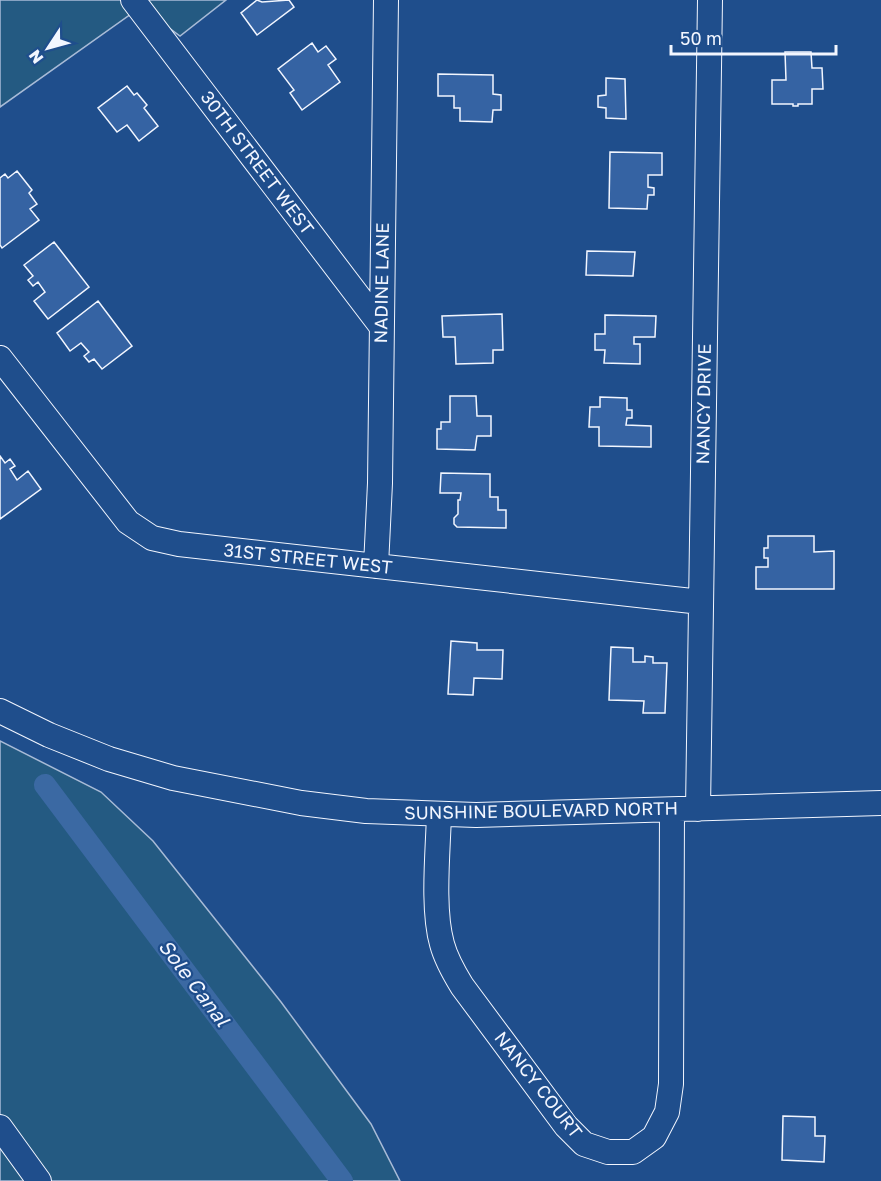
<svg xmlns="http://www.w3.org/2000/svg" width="881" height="1181" font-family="'Golos Text',sans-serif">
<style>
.green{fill:#245a82;stroke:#a8bbd7;stroke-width:1.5}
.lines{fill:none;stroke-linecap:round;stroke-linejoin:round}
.canal{stroke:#3b69a3;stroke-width:22}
.building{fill:#3563a3;stroke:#f2f6ff;stroke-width:1.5}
.minor-casing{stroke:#f2f6ff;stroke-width:26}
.minor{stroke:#1f4e8c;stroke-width:24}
.labels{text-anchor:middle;stroke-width:4.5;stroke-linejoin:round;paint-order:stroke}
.street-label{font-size:18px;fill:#f2f6ff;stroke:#1f4e8c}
.water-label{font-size:20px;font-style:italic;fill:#f2f6ff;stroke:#1f4e8c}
</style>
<rect width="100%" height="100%" fill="#1f4e8c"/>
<path class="green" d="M0,0H226L180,36L141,7L0,107Z
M0,741L101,792L153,841L281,1002L371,1124L400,1181H0Z"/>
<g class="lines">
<path class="canal" d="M45,785L342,1181"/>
</g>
<path class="building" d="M257,0L262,2L289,0L294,7L257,35L241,13Z
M312,43L318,52L326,46L336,59L328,65L340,82L302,110L290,93L294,90L278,69Z
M785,52H811L812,68H822L823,89H812V104H798V106H793V104H772V80H786Z
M438,74L493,75V94L501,95V110H493L492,122L460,121V108H454V96H438Z
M606,78L625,79L626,119L606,118V108L598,107V96L606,95Z
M127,86L134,95L137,93L147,105L144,108L158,126L139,141L127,125L117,132L98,108Z
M610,152L662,153V175H648V187L654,188V195H648L647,209L609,208Z
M17,171L32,190L29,193L37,204L30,209L39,220L2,248L0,245V178L5,174L8,178Z
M54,242L89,287L48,319L34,301L45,292L38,282L33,286L28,280L33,276L24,265Z
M587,251L635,252L633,276L586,275Z
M98,301L132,346L102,369L94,359L89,362L84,356L89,352L81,343L70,351L57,333Z
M502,314L503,350H493V363L456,364L455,337H443L442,316Z
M605,315L656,316L655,337H634V344H640V364L604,363L605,350H595V334H605Z
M450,396H476L477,416H491V436H477L475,450L437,449V429H441V422H450Z
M600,397L627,398V410H632V418H627L626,425L651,426V447L599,446V427H589L590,407H600Z
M0,456L5,463L10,459L15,466L10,469L17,480L28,471L41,489L0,519Z
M441,473L490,474V497H498V510H506V528L457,527L454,524V518L458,514V500H460L461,493H440Z
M768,536H814V552L834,551V589H756V567H768V558H764V548H768Z
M451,641L477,643V650H503L502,679L474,678L473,695L448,694Z
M611,647L633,648V662H645V656L653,657V663H667L665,713H643L644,701L609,700Z
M783,1116L815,1117V1136H825L824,1162L782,1160Z"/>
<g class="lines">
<defs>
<path id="minor" d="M133,0L381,326
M0,358L128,522L152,538L179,544L701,602
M376,566L380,483L386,0
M0,711L49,735L109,759L173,778L301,803L366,811L476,815L881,803
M698,809L710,0
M439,814C438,851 432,909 442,944C446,959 454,973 462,986L566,1126L584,1144L608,1152H633L654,1137L667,1112L671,1084L672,810
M0,1127L39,1181"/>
</defs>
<use href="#minor" class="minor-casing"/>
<use href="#minor" class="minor"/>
</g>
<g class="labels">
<g class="street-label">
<text transform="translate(257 163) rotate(53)" y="6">30TH STREET WEST</text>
<text transform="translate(382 283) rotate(-89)" y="6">NADINE LANE</text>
<text transform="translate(704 404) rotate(-89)" y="6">NANCY DRIVE</text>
<text transform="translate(308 559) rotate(6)" y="6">31ST STREET WEST</text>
<text transform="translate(541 811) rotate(-1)" y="6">SUNSHINE BOULEVARD NORTH</text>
<text transform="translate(538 1085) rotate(52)" y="6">NANCY COURT</text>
</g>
<g class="water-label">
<text transform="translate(194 983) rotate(53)" y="7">Sole Canal</text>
</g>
</g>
<g transform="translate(48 48) rotate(234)" stroke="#1f4e8c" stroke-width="4.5" paint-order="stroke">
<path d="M0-4.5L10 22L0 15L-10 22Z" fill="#f2f6ff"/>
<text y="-9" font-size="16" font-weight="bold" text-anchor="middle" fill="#f2f6ff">N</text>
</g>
<path d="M671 45v9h165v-9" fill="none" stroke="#f2f6ff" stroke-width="3"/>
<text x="680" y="45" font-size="18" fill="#f2f6ff" stroke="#1f4e8c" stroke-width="4.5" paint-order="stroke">50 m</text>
</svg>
